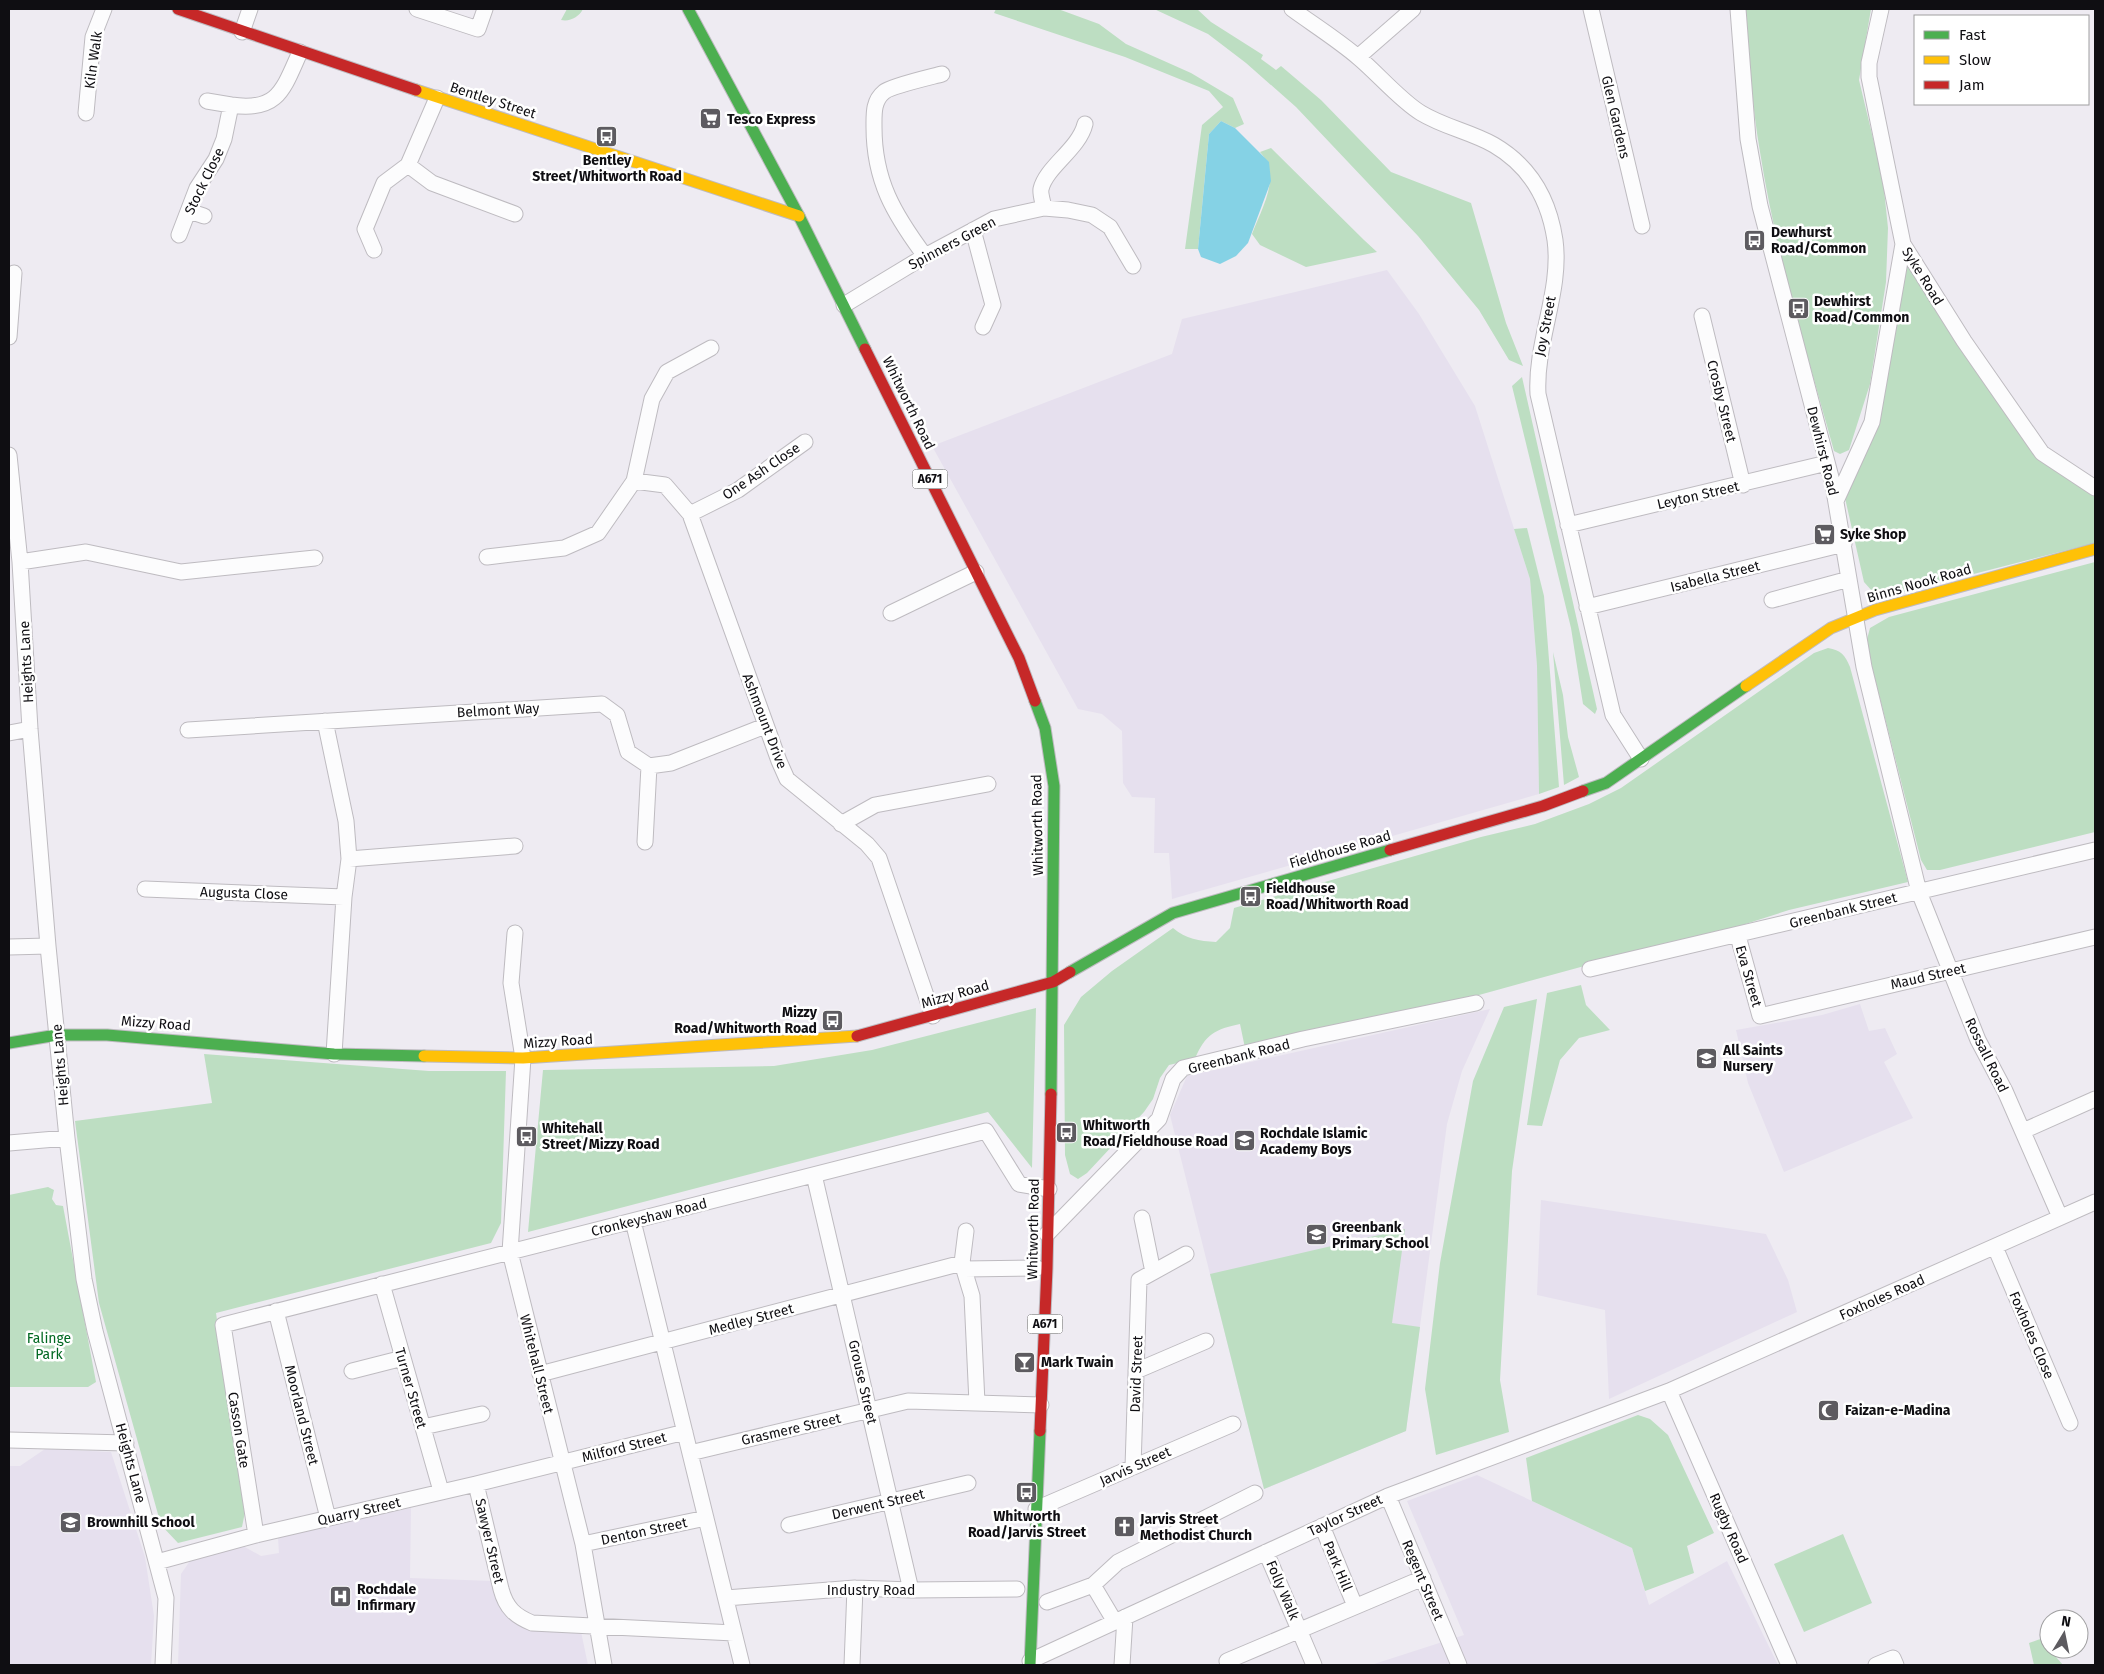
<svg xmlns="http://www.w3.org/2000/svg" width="2104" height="1674" font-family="'Fira Sans',sans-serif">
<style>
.built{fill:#e6e0ee}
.green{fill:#bddec2}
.water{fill:#85d2e5}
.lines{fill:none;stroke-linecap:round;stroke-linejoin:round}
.street-casing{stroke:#bebbc0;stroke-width:17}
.fast-casing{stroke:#bebbc0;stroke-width:13}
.slow-casing{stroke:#bebbc0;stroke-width:13}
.jam-casing{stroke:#bebbc0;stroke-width:13}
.street{stroke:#fcfcfd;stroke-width:15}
.fast{stroke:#4caf50;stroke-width:11}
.slow{stroke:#ffc107;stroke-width:11}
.jam{stroke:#c62828;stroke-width:11}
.labels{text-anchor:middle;stroke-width:5;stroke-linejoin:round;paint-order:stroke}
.shield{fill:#fff;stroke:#575659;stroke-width:1}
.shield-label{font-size:12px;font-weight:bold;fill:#0f0e12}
.street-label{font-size:14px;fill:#0f0e12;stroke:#fff}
.poi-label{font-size:14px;font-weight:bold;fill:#0f0e12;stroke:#fff;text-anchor:start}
.park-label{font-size:14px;fill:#006821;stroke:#fff}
</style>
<rect width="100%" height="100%" fill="#eeebf2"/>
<path class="built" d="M1387,270L1419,314L1475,406L1530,579L1537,666L1539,794L1172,899L1169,853H1154L1155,798L1132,797L1123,783L1122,731L1102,714L1078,709L932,446L1172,354L1182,319Z
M1860,1004L1869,1031L1885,1028L1897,1054L1884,1062L1913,1118L1784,1172L1748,1083L1736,1030L1822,1015Z
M1490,1009L1462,1071L1447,1124L1406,1431L1264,1489L1170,1115L1187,1076Z
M1541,1200L1766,1234L1788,1280L1797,1312L1609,1399L1605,1310L1537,1295Z
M45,1449L111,1452L145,1557L154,1616L151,1665H9V1466H20Z
M1477,1475L1632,1548L1649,1605L1727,1561L1778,1665H1371L1464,1635L1407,1501Z
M411,1508L410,1578L492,1581L511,1616L579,1622L588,1665H178L181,1574L192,1558L243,1546L261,1556L279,1553L278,1537Z"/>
<path class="green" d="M567,9H583C579,17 570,22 561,20Z
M996,9H1058L1099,24L1126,44L1191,73L1233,98L1244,124L1235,128L1221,121L1209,134L1198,249H1185L1202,125L1223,107L1209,91L1125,57L994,13Z
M1154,9H1197L1211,22L1263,55L1261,59L1276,70L1281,66L1321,100L1391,172L1471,203L1506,323L1523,366L1509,360L1479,310L1418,236L1296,107L1246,63L1208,34Z
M1744,9H1871L1859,80L1883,180L1888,228L1886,282L1870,384L1849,450L1840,454L1834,451C1807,353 1776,254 1760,152C1752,105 1749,57 1744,9Z
M1271,148L1364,240L1377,252L1306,267L1260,245L1252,234C1262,207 1282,177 1260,152Z
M1905,261L2037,456L2095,495V543L1884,597L1872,591L1864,582L1845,498Z
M1522,377L1597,709L1595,714L1583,704L1571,628L1512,386Z
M1527,528L1544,596L1559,787L1539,794L1537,666L1530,579L1514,529Z
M2095,562V832L1940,870H1927L1921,860L1866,643L1870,628L1889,617Z
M1828,648C1841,650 1845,655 1850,667L1908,882L1789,910L1686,943L1588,965L1479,995L1245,1048L1240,1024C1216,1029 1205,1034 1195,1059L1169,1065L1160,1078L1153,1099L1144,1112L1087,1173L1078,1179L1070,1174L1065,1155L1064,1025L1081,997L1112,971L1173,928C1186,939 1199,941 1216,942L1230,928L1234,908L1481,837L1535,824L1589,804L1621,788L1814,653Z
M1553,652L1563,695L1568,737L1579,777L1564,785Z
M1581,985L1586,1005L1610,1030L1579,1038L1560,1060L1542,1126L1527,1125L1547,993Z
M1537,999L1512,1171L1500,1380L1509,1432L1436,1455L1425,1389L1440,1263L1473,1081L1504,1007Z
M1036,1008L1032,1168L988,1112L528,1232L543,1070L774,1066L872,1050Z
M204,1054L429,1071H506L501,1223L491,1243L216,1313L245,1512L242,1527L178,1543L161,1525L99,1303L75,1121L212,1103Z
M48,1187L54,1190L52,1199L56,1205L63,1206L96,1382L88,1387H9V1195Z
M1405,1229L1392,1323L1420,1327L1406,1431L1264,1489L1210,1274Z
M1638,1415L1650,1419L1668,1435L1714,1533L1687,1546L1694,1573L1645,1591L1632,1548L1532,1501L1526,1458Z
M1843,1534L1872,1603L1804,1632L1774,1564Z
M2043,1638L2049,1649L2063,1665H2034L2029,1643Z"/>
<path class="water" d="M1221,121L1235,128L1269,162L1271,181L1248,243L1236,256L1220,264L1201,257L1198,249L1209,134Z"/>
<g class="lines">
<defs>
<path id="street" d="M417,9L478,29L485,9
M1292,9C1314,25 1338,40 1359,58C1378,74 1401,101 1421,113C1444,127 1471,132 1494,145C1530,166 1549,200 1555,240C1562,291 1535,342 1538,394L1613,715L1641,759
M1591,9L1642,226
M1738,9L1748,139L1760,206L1833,485L1864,667L1919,892L1978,1040L2005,1091L2060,1217
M1881,9L1869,63V77L1903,244L1964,341L2042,453L2095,488
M242,32L250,9
M1358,57L1413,9
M207,101L231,105
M86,113L93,37L104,9
M408,165L432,183L515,214
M1044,208C1043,202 1040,194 1041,189C1046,167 1079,149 1085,124
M189,211L204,216
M973,230L993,305L983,327
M179,235L197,188L216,159L224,139L231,105C278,112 283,90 300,52
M374,250L365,229L384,183L408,165L437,98
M925,256C894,214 874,181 874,127C874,114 873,101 884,92C891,86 931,77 942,74
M844,305L925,256L994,219L1044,208L1068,210L1092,215L1110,227L1133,266
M1702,316L1743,485
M9,337L14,273
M9,455L20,562L30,729L48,946L67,1138L84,1279L95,1331L166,1598L163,1665
M634,481L665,485L690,514L779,761L787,779L867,844L879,858L933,1016
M1836,501L1872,422L1903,244
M690,514L738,490L805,442
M1568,525L1827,463
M487,557L564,548L598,533L634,481L652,399L667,372L711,348
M20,562L86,552L181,572L315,558
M1772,600L1849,579
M1587,607L1844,544
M891,613L976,572
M325,721L346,821L349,859L344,897L334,1054
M188,730L602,704L617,715L628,752L649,766L671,763L765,726
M9,733L30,729
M841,824L875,805L988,784
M645,842L649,766
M349,859L515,846
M145,889L344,897
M515,933L511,983L523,1058L510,1252L583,1544L604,1665
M1738,936L1760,1016L2095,937
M9,947L48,946
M1590,969L2095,850
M2023,1131L2095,1099
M9,1143L67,1138
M814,1175L911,1590
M1142,1218L1153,1272
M633,1221L742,1665
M966,1231L962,1263L972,1296L977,1403
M1047,1234L1159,1119L1173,1079L1183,1068L1303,1039L1476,1003
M1995,1247L2070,1423
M964,1269L1037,1268
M382,1284L441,1491
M276,1311L328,1518
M352,1371L403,1358
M1136,1371L1206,1341
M540,1374L962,1263
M1669,1391L1789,1665
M423,1427L482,1414
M9,1440L126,1443
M690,1453L908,1401L1041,1405
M1133,1467L1139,1280L1186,1254
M476,1484L501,1589C506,1608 515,1616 532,1623L734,1633
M1388,1496L1459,1665
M1036,1509L1233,1424
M789,1525L968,1483
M1322,1526L1355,1606
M256,1535L223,1325L986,1131L1019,1184L1049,1189
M583,1544L706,1518
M1266,1552L1314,1665
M157,1562L256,1535L476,1484L685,1432
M1093,1585L1115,1622
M726,1598L855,1588L911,1590L1017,1589
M1047,1602L1093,1585L1118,1562L1255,1493
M1030,1661L1388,1496L1669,1391L2095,1202
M1227,1661L1423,1578
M852,1665L855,1588
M1122,1665L1125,1617
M1876,1665L1893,1658L1896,1665"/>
<path id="fast" d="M688,9L799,216L865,349
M1035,701L1045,728L1054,786L1051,1094
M1583,791L1606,783L1746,686
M1070,972L1173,913L1390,850
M9,1043L57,1035H107L334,1054L424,1056
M1030,1665L1040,1431"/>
<path id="slow" d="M416,90L799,216
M1746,686L1831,628L1875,610L2095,549
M424,1056L523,1058L857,1036"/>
<path id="jam" d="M178,9L416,90
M865,349L1019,658L1035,701
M1390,850L1543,806L1583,791
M857,1036L1053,982L1070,972
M1040,1431L1047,1268L1051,1094"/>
</defs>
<use href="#street" class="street-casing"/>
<use href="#fast" class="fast-casing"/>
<use href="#slow" class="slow-casing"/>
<use href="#jam" class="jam-casing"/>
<use href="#street" class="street"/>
<use href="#fast" class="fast"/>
<use href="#slow" class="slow"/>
<use href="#jam" class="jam"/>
</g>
<defs>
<symbol id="supermarket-square" viewBox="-11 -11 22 22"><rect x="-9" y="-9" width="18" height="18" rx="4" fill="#5d5b60" stroke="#fff"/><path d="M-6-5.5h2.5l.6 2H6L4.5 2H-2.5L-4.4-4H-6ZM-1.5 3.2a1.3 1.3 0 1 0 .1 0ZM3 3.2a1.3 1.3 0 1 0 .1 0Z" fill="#fff"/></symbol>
<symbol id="bus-square" viewBox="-11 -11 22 22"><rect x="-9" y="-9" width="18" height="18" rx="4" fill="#5d5b60" stroke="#fff"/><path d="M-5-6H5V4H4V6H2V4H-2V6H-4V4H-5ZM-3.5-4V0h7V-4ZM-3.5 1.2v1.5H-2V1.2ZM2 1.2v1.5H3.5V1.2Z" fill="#fff"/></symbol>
<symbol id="school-square" viewBox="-11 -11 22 22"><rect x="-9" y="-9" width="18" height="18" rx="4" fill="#5d5b60" stroke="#fff"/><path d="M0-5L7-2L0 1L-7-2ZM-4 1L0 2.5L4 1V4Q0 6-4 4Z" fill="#fff"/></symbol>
<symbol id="bar-square" viewBox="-11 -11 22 22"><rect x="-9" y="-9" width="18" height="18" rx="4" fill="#5d5b60" stroke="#fff"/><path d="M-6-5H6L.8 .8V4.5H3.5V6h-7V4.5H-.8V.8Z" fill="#fff"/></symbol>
<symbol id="mosque-square" viewBox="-11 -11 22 22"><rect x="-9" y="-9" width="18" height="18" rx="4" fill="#5d5b60" stroke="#fff"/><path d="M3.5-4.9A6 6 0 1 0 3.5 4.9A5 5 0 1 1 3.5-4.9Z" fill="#fff"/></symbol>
<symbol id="church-square" viewBox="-11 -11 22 22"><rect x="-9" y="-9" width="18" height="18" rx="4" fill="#5d5b60" stroke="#fff"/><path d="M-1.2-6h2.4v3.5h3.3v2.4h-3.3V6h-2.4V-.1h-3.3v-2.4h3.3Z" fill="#fff"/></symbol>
<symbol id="hospital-square" viewBox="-11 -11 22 22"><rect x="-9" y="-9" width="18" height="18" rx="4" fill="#5d5b60" stroke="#fff"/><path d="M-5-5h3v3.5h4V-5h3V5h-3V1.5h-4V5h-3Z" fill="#fff"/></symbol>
</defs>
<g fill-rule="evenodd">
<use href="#supermarket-square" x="698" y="106" width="25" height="25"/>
<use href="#bus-square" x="594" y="124" width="25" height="25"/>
<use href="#bus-square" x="1742" y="228" width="25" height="25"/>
<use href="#bus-square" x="1786" y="296" width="25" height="25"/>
<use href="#supermarket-square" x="1812" y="522" width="25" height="25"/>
<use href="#bus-square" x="1238" y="884" width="25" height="25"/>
<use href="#bus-square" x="820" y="1008" width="25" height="25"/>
<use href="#school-square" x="1694" y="1046" width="25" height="25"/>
<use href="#bus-square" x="1054" y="1120" width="25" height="25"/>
<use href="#bus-square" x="514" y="1124" width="25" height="25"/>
<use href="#school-square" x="1232" y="1128" width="25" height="25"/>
<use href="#school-square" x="1304" y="1222" width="25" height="25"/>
<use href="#bar-square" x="1012" y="1350" width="25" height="25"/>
<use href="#mosque-square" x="1816" y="1398" width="25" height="25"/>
<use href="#bus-square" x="1014" y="1480" width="25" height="25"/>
<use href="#school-square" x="58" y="1510" width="25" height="25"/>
<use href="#church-square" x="1112" y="1514" width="25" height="25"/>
<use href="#hospital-square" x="328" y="1584" width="25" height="25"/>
</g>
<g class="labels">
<g class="shield">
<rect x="912.5" y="469.5" width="35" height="19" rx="4"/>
<rect x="1027.5" y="1314.5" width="35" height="19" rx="4"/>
</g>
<g class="shield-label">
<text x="930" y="483">A671</text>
<text x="1045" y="1328">A671</text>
</g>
<g class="street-label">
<text transform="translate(93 60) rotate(-82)" y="5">Kiln Walk</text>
<text transform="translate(493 100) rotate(18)" y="5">Bentley Street</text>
<text transform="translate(1616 117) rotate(77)" y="5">Glen Gardens</text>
<text transform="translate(204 181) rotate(-64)" y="5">Stock Close</text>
<text transform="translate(952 243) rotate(-28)" y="5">Spinners Green</text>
<text transform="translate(1923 276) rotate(58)" y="5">Syke Road</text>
<text transform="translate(1545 326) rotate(-79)" y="5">Joy Street</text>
<text transform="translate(1722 401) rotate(76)" y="5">Crosby Street</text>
<text transform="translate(909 403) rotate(64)" y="5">Whitworth Road</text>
<text transform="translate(1823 451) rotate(76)" y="5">Dewhirst Road</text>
<text transform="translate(761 471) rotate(-34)" y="5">One Ash Close</text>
<text transform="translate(1698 495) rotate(-13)" y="5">Leyton Street</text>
<text transform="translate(1715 576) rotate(-14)" y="5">Isabella Street</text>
<text transform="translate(1919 583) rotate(-16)" y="5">Binns Nook Road</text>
<text transform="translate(26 662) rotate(-93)" y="5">Heights Lane</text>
<text transform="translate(498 710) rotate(-3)" y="5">Belmont Way</text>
<text transform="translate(765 721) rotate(69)" y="5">Ashmount Drive</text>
<text transform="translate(1037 825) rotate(-91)" y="5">Whitworth Road</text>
<text transform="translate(1340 849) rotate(-16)" y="5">Fieldhouse Road</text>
<text transform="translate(244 893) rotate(2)" y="5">Augusta Close</text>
<text transform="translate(1843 910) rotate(-14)" y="5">Greenbank Street</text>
<text transform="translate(1749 976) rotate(74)" y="5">Eva Street</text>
<text transform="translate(1928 976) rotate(-13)" y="5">Maud Street</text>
<text transform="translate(955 994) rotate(-16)" y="5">Mizzy Road</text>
<text transform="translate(156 1023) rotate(4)" y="5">Mizzy Road</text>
<text transform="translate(558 1041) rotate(-4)" y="5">Mizzy Road</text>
<text transform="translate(1987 1055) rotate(64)" y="5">Rossall Road</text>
<text transform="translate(1239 1056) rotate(-14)" y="5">Greenbank Road</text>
<text transform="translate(60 1065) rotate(-95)" y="5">Heights Lane</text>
<text transform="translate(649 1217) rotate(-14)" y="5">Cronkeyshaw Road</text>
<text transform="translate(1033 1229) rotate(-89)" y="5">Whitworth Road</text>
<text transform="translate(1882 1297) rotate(-24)" y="5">Foxholes Road</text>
<text transform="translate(751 1319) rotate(-15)" y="5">Medley Street</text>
<text transform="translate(2032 1335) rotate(67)" y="5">Foxholes Close</text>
<text transform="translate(537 1364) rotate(76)" y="5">Whitehall Street</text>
<text transform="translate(1136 1374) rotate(-88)" y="5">David Street</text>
<text transform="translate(863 1382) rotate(77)" y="5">Grouse Street</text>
<text transform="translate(411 1388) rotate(74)" y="5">Turner Street</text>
<text transform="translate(302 1415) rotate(76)" y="5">Moorland Street</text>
<text transform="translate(791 1429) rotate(-13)" y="5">Grasmere Street</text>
<text transform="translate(239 1430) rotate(81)" y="5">Casson Gate</text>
<text transform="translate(624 1447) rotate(-14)" y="5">Milford Street</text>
<text transform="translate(131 1463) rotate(75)" y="5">Heights Lane</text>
<text transform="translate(1135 1466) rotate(-24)" y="5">Jarvis Street</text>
<text transform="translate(878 1504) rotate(-13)" y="5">Derwent Street</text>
<text transform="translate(359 1511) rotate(-13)" y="5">Quarry Street</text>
<text transform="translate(1345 1515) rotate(-25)" y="5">Taylor Street</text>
<text transform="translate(1729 1528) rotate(66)" y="5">Rugby Road</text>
<text transform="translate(644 1531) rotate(-12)" y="5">Denton Street</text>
<text transform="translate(490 1541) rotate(77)" y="5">Sawyer Street</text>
<text transform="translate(1338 1566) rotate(67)" y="5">Park Hill</text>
<text transform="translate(1423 1580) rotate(67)" y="5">Regent Street</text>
<text x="871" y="1595">Industry Road</text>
<text transform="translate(1283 1590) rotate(67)" y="5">Folly Walk</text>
</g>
<g class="poi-label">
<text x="727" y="124">Tesco Express</text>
<text x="607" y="165" text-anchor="middle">Bentley<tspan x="607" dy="16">Street/Whitworth Road</tspan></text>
<text x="1771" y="237">Dewhurst<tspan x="1771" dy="16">Road/Common</tspan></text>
<text x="1814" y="306">Dewhirst<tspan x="1814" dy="16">Road/Common</tspan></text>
<text x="1840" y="539">Syke Shop</text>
<text x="1266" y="893">Fieldhouse<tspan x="1266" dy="16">Road/Whitworth Road</tspan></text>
<text x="817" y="1017" text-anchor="end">Mizzy<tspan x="817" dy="16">Road/Whitworth Road</tspan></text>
<text x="1723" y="1055">All Saints<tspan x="1723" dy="16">Nursery</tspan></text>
<text x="1083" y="1130">Whitworth<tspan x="1083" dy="16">Road/Fieldhouse Road</tspan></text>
<text x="542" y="1133">Whitehall<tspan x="542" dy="16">Street/Mizzy Road</tspan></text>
<text x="1260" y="1138">Rochdale Islamic<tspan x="1260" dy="16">Academy Boys</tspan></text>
<text x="1332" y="1232">Greenbank<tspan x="1332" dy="16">Primary School</tspan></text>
<text x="1041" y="1367">Mark Twain</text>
<text x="1845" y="1415">Faizan-e-Madina</text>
<text x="1027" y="1521" text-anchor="middle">Whitworth<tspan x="1027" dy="16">Road/Jarvis Street</tspan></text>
<text x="1140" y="1524">Jarvis Street<tspan x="1140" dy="16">Methodist Church</tspan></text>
<text x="87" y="1527">Brownhill School</text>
<text x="357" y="1594">Rochdale<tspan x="357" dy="16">Infirmary</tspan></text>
</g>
<g class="park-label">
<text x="49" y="1343">Falinge<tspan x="49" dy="16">Park</tspan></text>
</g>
</g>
<rect width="2104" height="1674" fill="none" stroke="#0f0e12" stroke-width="20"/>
<rect x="1914" y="15" width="175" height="90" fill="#ffffff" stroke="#9f9fa0"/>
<rect x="1924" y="31" width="25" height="8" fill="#4caf50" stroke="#9f9fa0"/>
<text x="1959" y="40" font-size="15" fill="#0f0e12">Fast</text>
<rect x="1924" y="56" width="25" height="8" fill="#ffc107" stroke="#9f9fa0"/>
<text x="1959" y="65" font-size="15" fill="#0f0e12">Slow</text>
<rect x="1924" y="81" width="25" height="8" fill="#c62828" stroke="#9f9fa0"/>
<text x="1959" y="90" font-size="15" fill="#0f0e12">Jam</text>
<g transform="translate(2064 1634) rotate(10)"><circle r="24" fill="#ffffff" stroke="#9f9fa0"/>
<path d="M0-4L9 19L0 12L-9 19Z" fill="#5d5b60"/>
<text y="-8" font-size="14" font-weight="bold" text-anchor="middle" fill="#0f0e12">N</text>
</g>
</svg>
